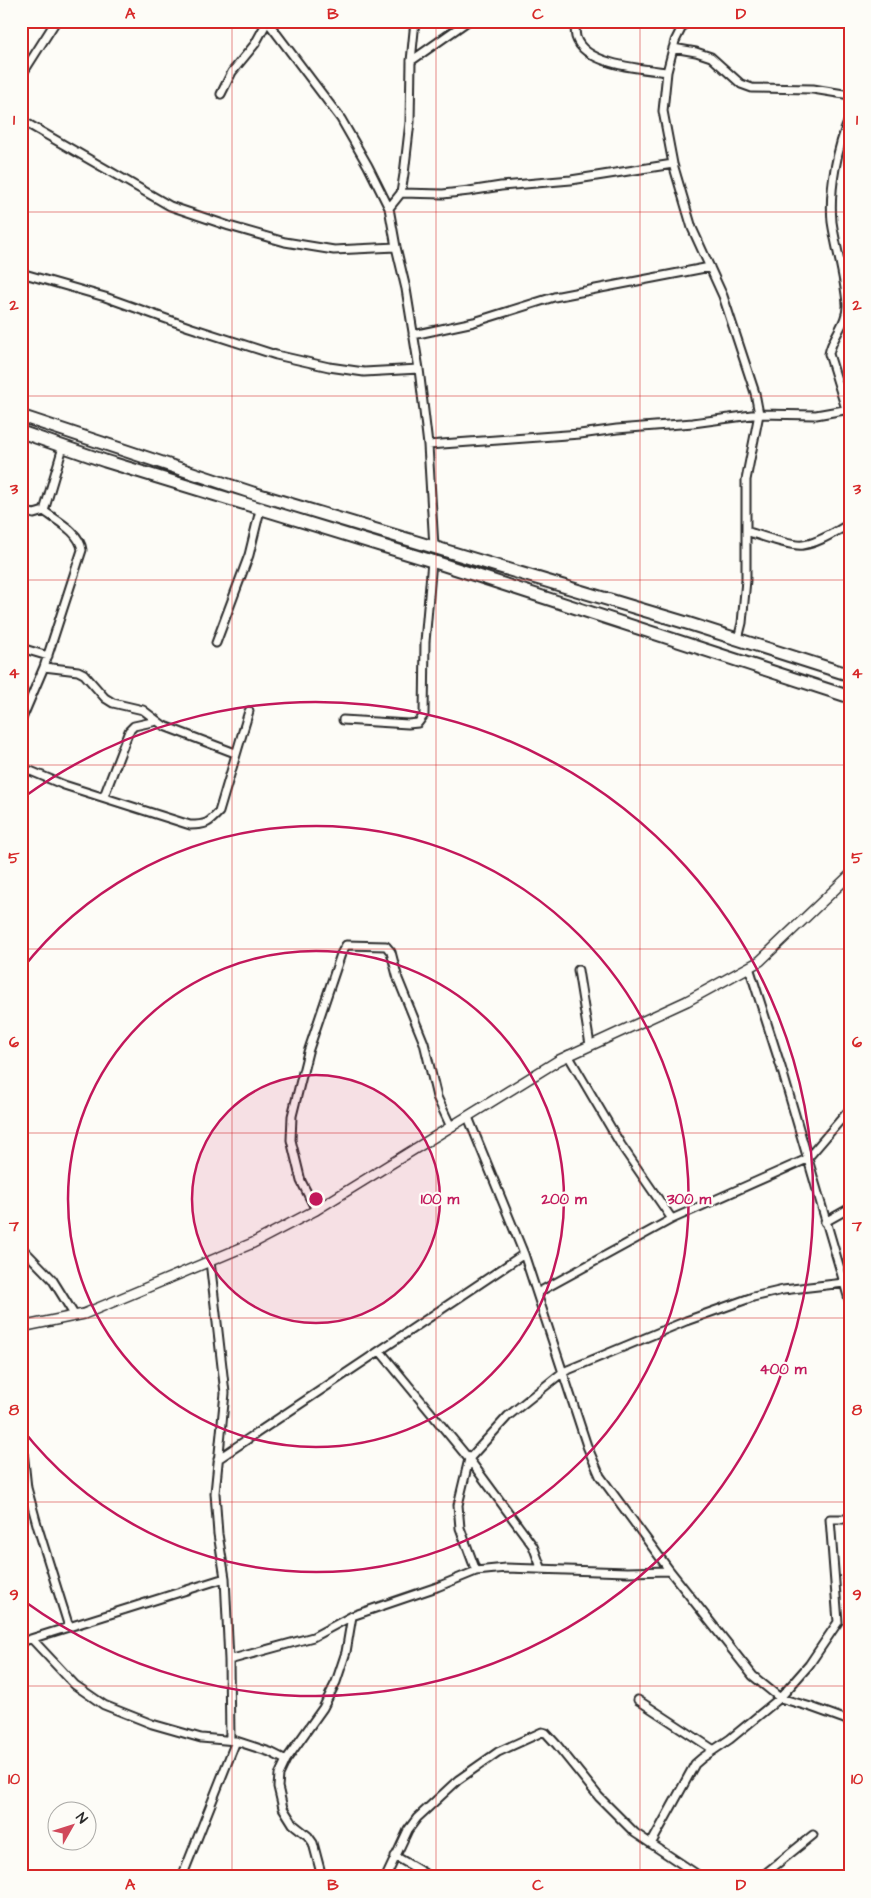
<svg xmlns="http://www.w3.org/2000/svg" width="871" height="1898" font-family="'Architects Daughter',sans-serif">
<style>
.lines{fill:none;stroke-linecap:round;stroke-linejoin:round}
.minor-casing{stroke:#2b2b2b;stroke-width:11}
.tertiary-casing{stroke:#2b2b2b;stroke-width:12}
.trunk-casing{stroke:#2b2b2b;stroke-width:15}
.minor{stroke:#fdfcf7;stroke-width:7}
.tertiary{stroke:#fdfcf7;stroke-width:9}
.trunk{stroke:#fdfcf7;stroke-width:11}
.grid{fill:none;stroke:#d62828;stroke-width:1;stroke-opacity:0.55}
.ring{fill:none;stroke:#c2185b;stroke-width:2.5}
.centre{fill:#c2185b;stroke:#fdfcf7;stroke-width:2.5}
.ring-label{font-size:15px;text-anchor:middle;font-weight:bold;fill:#c2185b;stroke:#fdfcf7;stroke-width:4.5;stroke-linejoin:round;paint-order:stroke}
.neatline{fill:none;stroke:#d62828;stroke-width:2}
.grid-label{font-size:16px;text-anchor:middle;font-weight:bold;fill:#d62828}
</style>
<rect width="100%" height="100%" fill="#fdfcf7"/>
<filter id="ink" filterUnits="userSpaceOnUse"><feTurbulence type="fractalNoise" baseFrequency=".02" numOctaves="2"/><feDisplacementMap in="SourceGraphic" scale="10" xChannelSelector="R" yChannelSelector="G"/><feConvolveMatrix kernelMatrix="1 2 1 2 8 2 1 2 1" color-interpolation-filters="sRGB"/></filter>
<g filter="url(#ink)">
<g class="lines">
<defs>
<path id="minor" d="M267,21L341,119L368,166L389,208L396,247L406,289L419,369L428,445L434,547
M576,21C575,26 575,32 576,37C584,65 643,69 667,72
M685,21L675,41L667,72L663,111L673,164L692,228L723,296L755,393L759,414L746,480V580L742,623L738,639
M673,48L696,52L711,57L741,84L752,88L813,89L850,95
M411,61L468,21
M21,76L56,21
M221,94L232,72L255,44L267,22
M21,120L170,206L229,226L285,242L334,250L396,247
M401,193L443,194L469,191L501,186L571,180L673,164
M389,208L401,193L404,174L410,122L411,61L415,21
M21,273L105,297L189,327L276,355L329,367L364,372L419,369
M413,335L474,322L554,297L710,267
M846,409L829,354C832,336 848,323 847,304C845,277 836,249 832,222C829,188 837,148 850,117
M428,445L580,434L617,429L693,423L759,414L816,415L850,409
M21,511L34,514L44,511
M44,511L63,447
M746,531C759,535 791,547 803,545C819,543 836,531 850,524
M216,643L249,555L261,506
M21,648L48,656
M44,667L78,671L84,674L105,698L113,703L143,710L164,726L235,753
M343,720L408,724L418,723L424,715L425,642L432,561
M21,721L44,667L82,550C80,532 57,521 44,511
M21,767L64,785L190,825C206,825 209,823 219,812L249,711
M104,796L129,731L134,726L157,721
M749,967L781,1067L850,1303
M578,970L590,1045
M568,1055L621,1145L672,1219
M468,1117L524,1254L587,1446L600,1476L670,1571L753,1676L780,1698L811,1707L850,1721
M316,1210L301,1181L291,1140L292,1116L308,1052L341,954L346,945L386,946L391,952L398,979L424,1043L437,1097L451,1127
M825,1222L850,1208
M21,1247L52,1279L75,1316
M210,1261L225,1393L215,1493L218,1534L225,1578L229,1660L230,1740
M537,1293L672,1219L807,1159L850,1109
M380,1351L469,1459L533,1546L542,1570
M21,1432L27,1488L38,1528L69,1627
M218,1459L524,1254
M476,1571L460,1528L458,1505L469,1459L508,1416L563,1372L686,1321L753,1297L783,1290L844,1283
M32,1639L75,1685L104,1705L152,1724L201,1738L236,1741L270,1752L286,1760
M21,1642L225,1578
M229,1660L313,1637L352,1616L437,1587L476,1571L506,1568L627,1572L670,1571
M638,1700L714,1750
M651,1844L695,1764L702,1758L730,1739L780,1698L809,1665L838,1622L830,1519H850
M395,1856L424,1873L427,1877
M182,1877L236,1741
M322,1877L313,1843L308,1836L293,1824L283,1808L278,1787L279,1775L286,1760L323,1708L336,1682L346,1652L352,1616
M386,1877L408,1830L417,1818L458,1780L498,1752L542,1732L546,1733L557,1745L599,1797L635,1833L701,1877
M761,1877L813,1835"/>
<path id="tertiary" d="M21,1327L84,1314L253,1243L316,1210L559,1060L687,1001L760,961L850,875"/>
<path id="trunk" d="M21,416L253,493L690,624L850,675
M21,432L105,461L432,561L850,697"/>
</defs>
<use href="#minor" class="minor-casing"/>
<use href="#tertiary" class="tertiary-casing"/>
<use href="#trunk" class="trunk-casing"/>
<use href="#minor" class="minor"/>
<use href="#tertiary" class="tertiary"/>
<use href="#trunk" class="trunk"/>
</g>
</g>
<path class="grid" d="M232,21V1877M436,21V1877M640,21V1877M21,212H850M21,396H850M21,580H850M21,765H850M21,949H850M21,1133H850M21,1318H850M21,1502H850M21,1686H850"/>
<circle cx="316" cy="1199" r="124" fill="#c2185b" fill-opacity=".12"/>
<g class="ring">
<circle cx="316" cy="1199" r="124"/>
<circle cx="316" cy="1199" r="248"/>
<path d="M22 969A373 373 0 1 1 22 1429"/>
<path d="M24 797A497 497 0 1 1 24 1601"/>
</g>
<circle cx="316" cy="1199" r="8" class="centre"/>
<g class="ring-label">
<text x="440" y="1204">100 m</text>
<text x="564" y="1204">200 m</text>
<text x="689" y="1204">300 m</text>
<text x="783" y="1374">400 m</text>
</g>
<rect width="871" height="1898" fill="none" stroke="#fdfcf7" stroke-width="55"/>
<g transform="translate(72 1826) rotate(51)"><circle r="24" fill="#fdfcf7" stroke="#a9a8a5"/>
<path d="M0-4L9 19L0 12L-9 19Z" fill="#d1495b"/>
<text y="-8" font-size="14" font-weight="bold" text-anchor="middle" fill="#2b2b2b">N</text>
</g>
<rect x="28" y="28" width="816" height="1842" class="neatline"/>
<g class="grid-label">
<text x="130" y="19">A</text>
<text x="333" y="19">B</text>
<text x="538" y="19">C</text>
<text x="741" y="19">D</text>
<text x="14" y="125">1</text>
<text x="857" y="125">1</text>
<text x="14" y="310">2</text>
<text x="857" y="310">2</text>
<text x="14" y="494">3</text>
<text x="857" y="494">3</text>
<text x="14" y="678">4</text>
<text x="857" y="678">4</text>
<text x="14" y="863">5</text>
<text x="857" y="863">5</text>
<text x="14" y="1047">6</text>
<text x="857" y="1047">6</text>
<text x="14" y="1231">7</text>
<text x="857" y="1231">7</text>
<text x="14" y="1415">8</text>
<text x="857" y="1415">8</text>
<text x="14" y="1600">9</text>
<text x="857" y="1600">9</text>
<text x="14" y="1784">10</text>
<text x="857" y="1784">10</text>
<text x="130" y="1890">A</text>
<text x="333" y="1890">B</text>
<text x="538" y="1890">C</text>
<text x="741" y="1890">D</text>
</g>
</svg>
